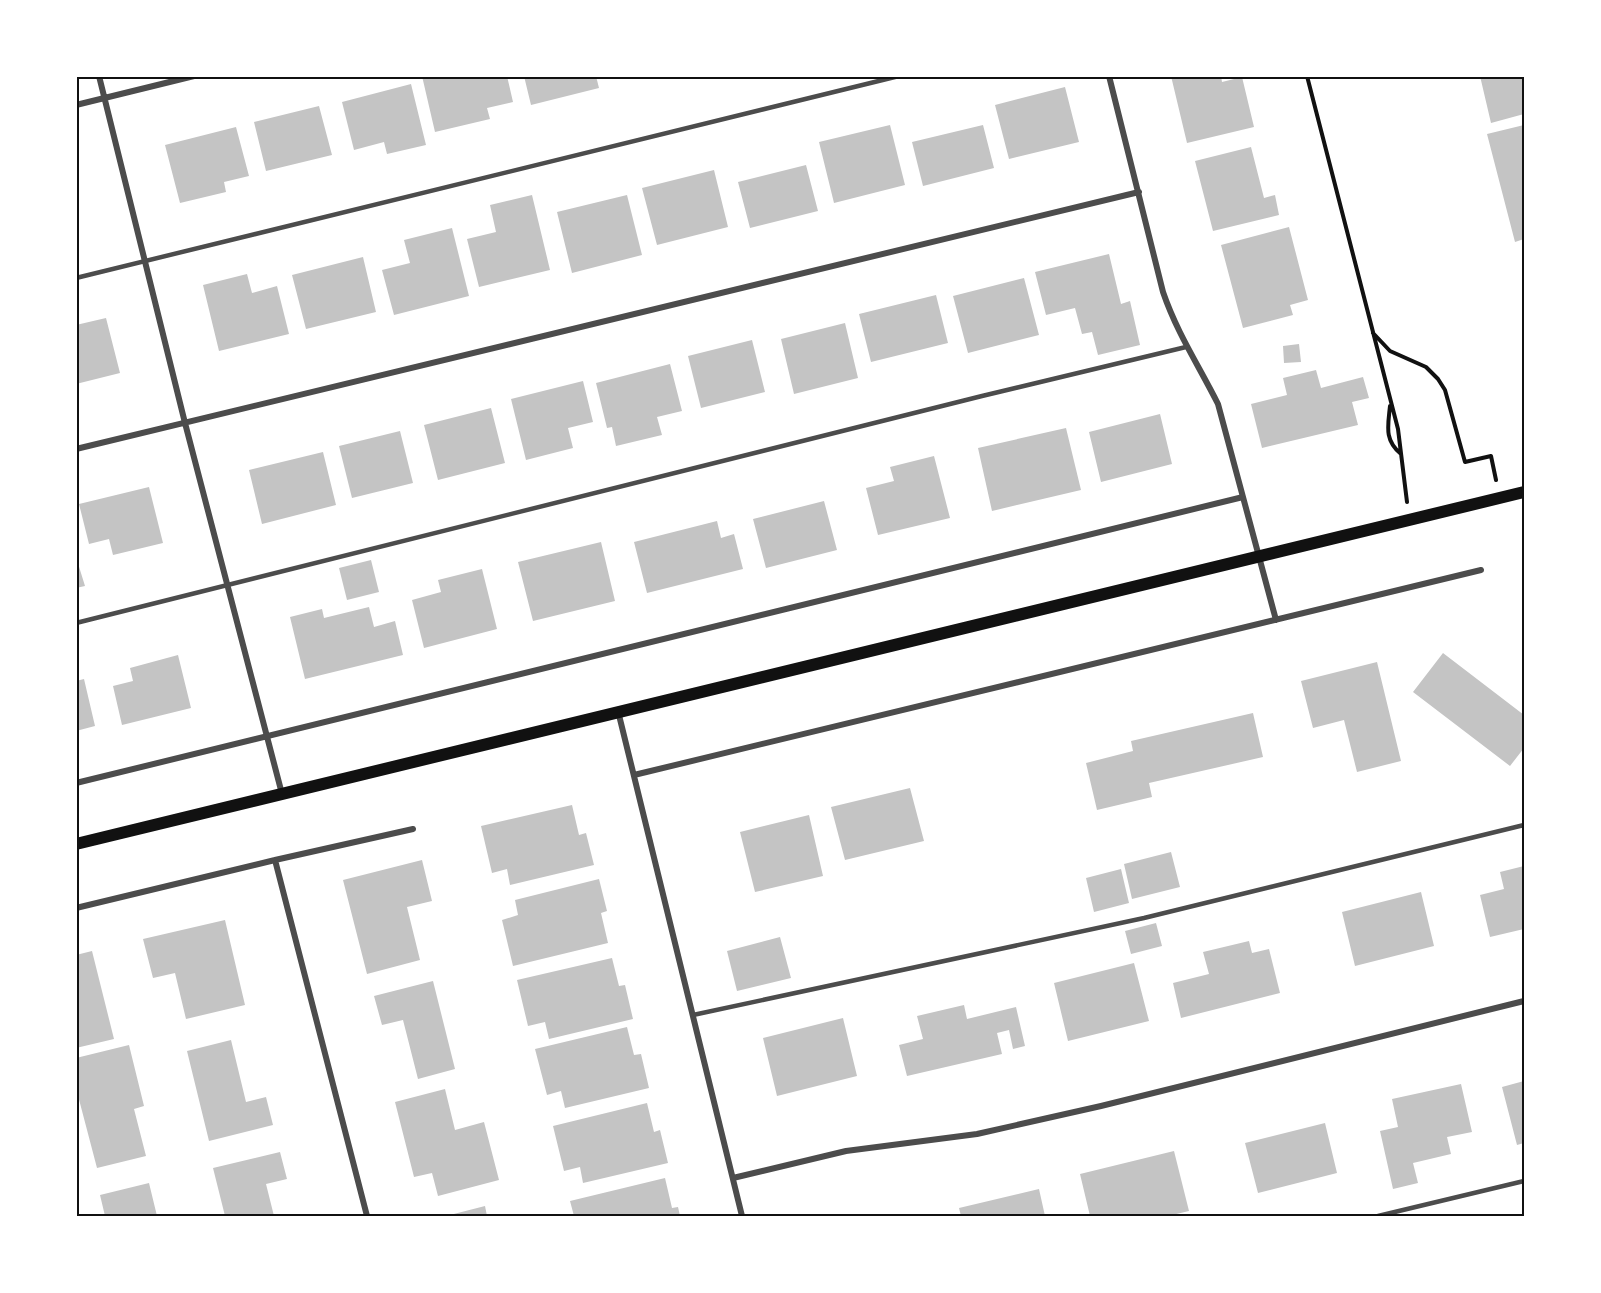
<svg xmlns="http://www.w3.org/2000/svg" width="1601" height="1293" font-family="'Noto Serif',serif">
<style>
.building{fill:#c4c4c4}
.lines{fill:none;stroke-linecap:round;stroke-linejoin:round}
.path{stroke:#111;stroke-width:4}
.service{stroke:#4c4c4c;stroke-width:4.5}
.minor{stroke:#4c4c4c;stroke-width:6}
.secondary{stroke:#111;stroke-width:12}
.neatline{fill:none;stroke:#111;stroke-width:2}
</style>
<rect width="100%" height="100%" fill="#fff"/>
<path class="building" d="M422,76H507L513,102L487,108L490,119L435,132Z
M524,76H596L599,88L531,105Z
M1171,76H1221L1222,82L1242,77L1254,127L1187,143Z
M1480,76H1524V114L1491,123Z
M411,84L426,145L387,154L384,142L354,150L342,102Z
M1065,87L1079,142L1009,159L995,105Z
M319,106L332,155L266,171L254,122Z
M890,125L905,185L834,203L819,142Z
M983,125L994,168L923,186L912,142Z
M1524,125V239L1515,242L1487,134Z
M236,127L249,176L224,182L226,192L180,203L165,145Z
M1251,147L1264,198L1275,195L1279,215L1213,231L1195,161Z
M806,165L818,211L750,228L738,182Z
M714,170L728,227L657,245L642,188Z
M532,195L550,270L479,287L467,239L496,232L490,205Z
M627,195L642,255L572,273L557,212Z
M1289,227L1308,300L1290,305L1293,315L1243,328L1221,245Z
M452,228L469,296L394,315L382,270L410,263L404,240Z
M1109,254L1121,304L1130,301L1140,345L1098,355L1092,332L1082,334L1075,308L1046,315L1035,272Z
M363,257L376,312L306,329L292,275Z
M247,274L252,293L277,286L289,334L219,351L203,285Z
M1024,278L1039,335L968,353L953,296Z
M936,295L948,343L871,362L859,314Z
M106,318L120,373L76,384V325Z
M845,323L858,378L794,394L781,339Z
M752,340L765,392L701,408L688,356Z
M1299,344L1301,362L1284,363L1283,346Z
M670,364L682,411L657,417L662,435L616,446L612,427L607,428L596,383Z
M1316,370L1321,388L1363,377L1369,398L1352,402L1358,425L1262,448L1251,404L1287,395L1283,378Z
M583,381L593,422L568,428L573,448L526,460L511,399Z
M491,408L505,463L438,480L424,425Z
M1160,414L1172,464L1101,482L1089,432Z
M1066,428L1081,490L992,511L978,448Z
M400,431L413,483L352,498L339,446Z
M323,452L336,505L262,524L249,470Z
M934,456L950,518L878,535L866,488L894,481L890,467Z
M149,487L163,543L113,555L109,539L89,544L79,504Z
M824,501L837,550L766,568L753,519Z
M717,521L721,538L734,534L743,569L647,593L634,542Z
M601,542L615,601L533,621L518,562Z
M76,557L85,586L76,588Z
M371,560L379,592L347,600L339,568Z
M482,569L497,629L424,648L412,600L441,592L438,580Z
M369,607L374,627L395,621L403,655L305,679L290,617L322,609L324,618Z
M1443,653L1524,715V748L1510,766L1413,692Z
M178,655L191,708L122,725L113,686L133,681L130,668Z
M1377,662L1401,761L1357,772L1344,720L1313,728L1301,681Z
M84,679L95,726L76,731V681Z
M1253,713L1263,757L1149,783L1152,797L1097,810L1086,763L1133,751L1131,741Z
M910,788L924,841L845,860L831,807Z
M572,805L579,835L586,833L594,865L510,885L507,869L492,873L481,826Z
M809,815L823,876L755,892L740,832Z
M1171,852L1180,887L1132,899L1124,864Z
M422,860L432,901L407,907L420,960L367,974L343,880Z
M1524,866V929L1490,937L1480,895L1504,889L1500,872Z
M1121,869L1129,903L1094,912L1086,878Z
M599,879L607,911L601,913L608,943L513,966L502,920L518,915L515,900Z
M1421,892L1434,946L1355,966L1342,912Z
M225,920L245,1005L186,1019L175,973L153,978L143,939Z
M1156,923L1162,946L1131,954L1125,931Z
M780,937L791,978L737,991L727,951Z
M1249,941L1252,953L1269,949L1280,993L1181,1018L1173,983L1209,974L1203,952Z
M92,951L114,1039L76,1048V955Z
M612,958L619,986L625,985L633,1019L549,1039L545,1022L528,1026L517,980Z
M1134,963L1149,1021L1068,1041L1054,983Z
M433,981L455,1069L418,1079L403,1020L382,1025L374,996Z
M964,1005L967,1019L1016,1007L1025,1046L1013,1049L1009,1030L997,1033L1002,1054L907,1076L899,1045L923,1039L917,1016Z
M843,1018L857,1076L777,1096L763,1038Z
M627,1027L634,1055L641,1054L649,1088L565,1108L561,1091L547,1095L535,1049Z
M231,1040L246,1102L266,1097L273,1125L209,1141L187,1051Z
M129,1045L144,1106L134,1109L146,1156L97,1168L76,1088V1058Z
M1524,1081V1143L1517,1145L1502,1087Z
M1461,1084L1472,1132L1447,1137L1451,1154L1413,1163L1418,1183L1393,1189L1380,1131L1398,1127L1392,1099Z
M445,1089L455,1130L484,1122L499,1180L438,1196L432,1173L414,1177L395,1102Z
M647,1103L654,1132L660,1130L668,1163L583,1183L580,1167L564,1171L553,1126Z
M1325,1123L1337,1173L1258,1193L1245,1143Z
M1174,1151L1189,1211L1168,1216H1090L1080,1174Z
M280,1152L287,1179L266,1184L274,1216H225L213,1168Z
M665,1178L672,1208L678,1207L680,1216H574L570,1201Z
M149,1183L157,1216H105L100,1195Z
M1039,1189L1045,1216H961L959,1208Z
M485,1206L487,1216H446Z"/>
<g class="lines">
<path class="path" d="M1307,76L1398,429L1407,502
M1373,333L1390,351L1426,367L1438,379L1445,390L1465,462L1491,456L1496,480
M1390,406C1388,426 1384,440 1401,454"/>
<path class="service" d="M76,278L899,76
M76,623L982,396L1186,347
M693,1015L1144,918L1524,825
M1378,1216L1524,1181"/>
<path class="minor" d="M99,76L185,423L282,794
M1109,76L1163,292C1177,333 1199,366 1218,404L1276,620
M76,105L194,76
M76,449L1139,192
M618,711L742,1216
M634,775L1481,570
M76,783L1243,497
M275,860L367,1216
M76,908L275,860L413,829
M733,1178L846,1151L977,1134L1101,1106L1524,1001"/>
<path class="secondary" d="M76,844L1524,492"/>
</g>
<rect width="1601" height="1293" fill="none" stroke="#ffffff" stroke-width="156"/>
<rect x="78" y="78" width="1445" height="1137" class="neatline"/>
</svg>
